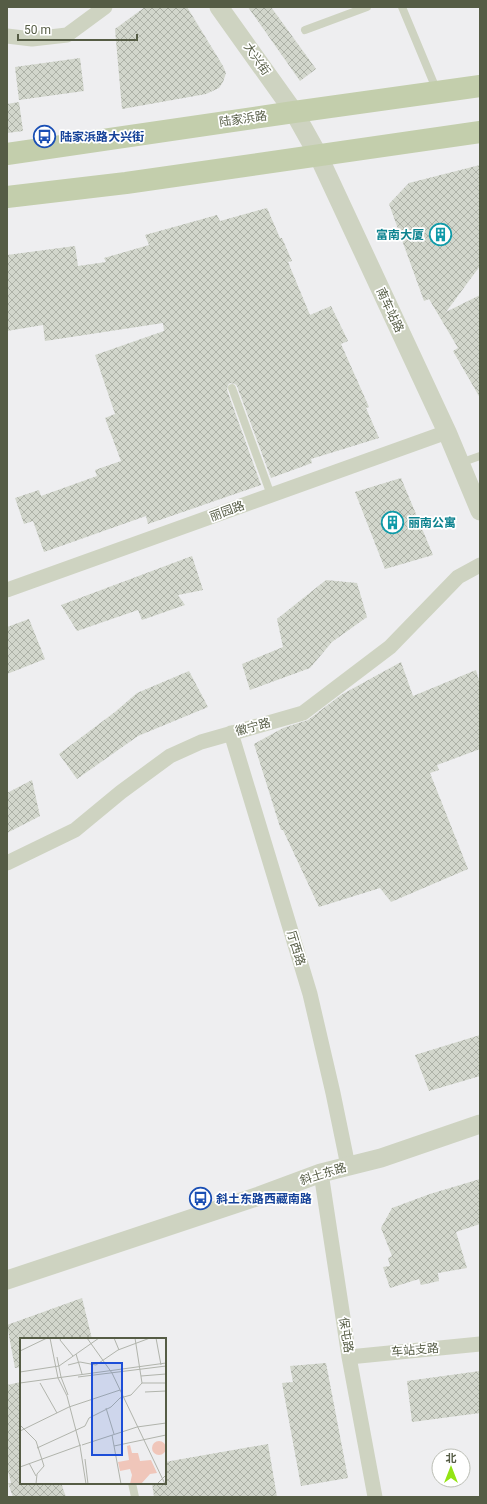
<svg xmlns="http://www.w3.org/2000/svg" width="487" height="1504" font-family="Roboto,'Noto Sans SC',sans-serif">
<style>
.building{fill:url(#building-cross-hatch)}
.lines{fill:none;stroke-linecap:round;stroke-linejoin:round}
.service{stroke:#ced3c1;stroke-width:8}
.minor{stroke:#ced3c1;stroke-width:15}
.tertiary{stroke:#ced3c1;stroke-width:19}
.primary{stroke:#c3ceac;stroke-width:22}
.labels{text-anchor:middle;stroke-width:3.5;stroke-linejoin:round;paint-order:stroke}
.street-label{font-size:12px;fill:#555c45;stroke:#fff}
.transit-label{font-size:12px;font-weight:bold;fill:#164399;stroke:#fff;text-anchor:start}
.culture-label{font-size:12px;font-weight:bold;fill:#0d838f;stroke:#fff;text-anchor:end}
.inset-road{fill:none;stroke:#b1b4ac;stroke-width:1}
.view{fill:#1d4ed8;fill-opacity:0.15;stroke:#1d4ed8;stroke-width:2}
.inset-edge{fill:none;stroke:#555c45;stroke-width:2}
</style>
<defs>
<pattern id="building-cross-hatch" width="8" height="8" patternUnits="userSpaceOnUse"><rect width="8" height="8" fill="#d2d6cc"/><path d="M0 0l8 8M0 8l8-8" fill="none" stroke="#adb1a7"/></pattern>
</defs>
<rect width="100%" height="100%" fill="#eeeef0"/>
<path class="building" d="M145,7H187L223,66L226,73L223,82L219,88L206,94L122,109L115,29Z
M248,7H271L316,69L300,81Z
M80,58L84,91L19,100L15,67Z
M19,102L23,131L7,133V104Z
M480,165V266L446,312L480,295V398L453,351L458,348L429,299L424,301L389,204L409,183Z
M267,208L280,238H282L292,261L288,262L310,315L331,306L348,341L341,344L369,407L366,408L379,438L311,459L312,463L271,478L237,386L235,384L230,383L228,385L227,390L261,485L148,524L146,516L44,552L33,521L24,524L15,498L39,490L41,496L97,476L95,470L121,461L105,418L115,414L95,355L164,331L163,323L45,341L43,325L7,331V255L75,246L78,266L106,262L104,258L149,245L145,235L217,215L220,221Z
M401,478L433,555L385,569L355,492Z
M192,556L203,590L178,595L185,605L142,620L138,610L77,631L61,605Z
M326,580L357,583L367,617L332,642L310,668L250,690L242,664L283,647L277,619Z
M29,619L45,659L7,674V627Z
M401,662L413,696L476,670L480,684V749L437,765L439,770L430,773L468,869L391,902L380,888L319,907L283,830H281L254,744L283,728L308,720L341,695Z
M189,671L208,707L138,736L77,779L59,754L115,712L137,693Z
M32,780L40,816L7,833V793Z
M480,1035V1076L429,1091L415,1055Z
M480,1179V1224L456,1232L467,1268L438,1273L439,1281L421,1285L419,1279L390,1288L383,1267L390,1266L388,1258L392,1256L381,1228L392,1208L430,1194Z
M82,1298L92,1339H21V1367L15,1368L7,1325Z
M326,1363L348,1478L301,1486L282,1383L293,1382L290,1366Z
M480,1371V1413L412,1422L407,1381Z
M21,1382V1483H61L66,1497H13L8,1483H11L7,1467V1385Z
M268,1444L277,1497H154L152,1483H165V1462Z"/>
<g class="lines">
<path class="service" d="M402,7L437,91
M305,30L367,7
M232,388L271,495
M460,463L480,456
M132,1483L135,1497"/>
<path class="minor" d="M7,36L32,39L67,35L105,7
M7,590L447,432
M231,733L310,994L333,1093L348,1166
M7,863L75,830L121,792L170,756L201,742L303,713L390,647L458,577L480,565
M321,1173L349,1357L375,1497
M349,1357L480,1344"/>
<path class="tertiary" d="M219,7L294,112L318,155L447,432L480,511
M7,1280L259,1196L321,1173L381,1158L480,1124"/>
<path class="primary" d="M7,154L294,112L480,86
M7,197L126,183L480,132"/>
</g>
<defs>
<symbol id="bus-ring" viewBox="-11 -11 22 22"><circle r="9.5" fill="#fff" stroke="#1a4fb4" stroke-width="1.5"/><path d="M-5-6H5V4H4V6H2V4H-2V6H-4V4H-5ZM-3.5-4V0h7V-4ZM-3.5 1.2v1.5H-2V1.2ZM2 1.2v1.5H3.5V1.2Z" fill="#1a4fb4"/></symbol>
<symbol id="building-ring" viewBox="-11 -11 22 22"><circle r="9.5" fill="#fff" stroke="#0f9aa8" stroke-width="1.5"/><path d="M-4-6H4V6H1V3H-1V6H-4ZM-2.5-4.3h1.7v1.8h-1.7ZM.8-4.3h1.7v1.8H.8ZM-2.5-1h1.7V.8h-1.7ZM.8-1h1.7V.8H.8Z" fill="#0f9aa8"/></symbol>
</defs>
<g fill-rule="evenodd">
<use href="#bus-ring" x="32" y="124" width="25" height="25"/>
<use href="#building-ring" x="428" y="222" width="25" height="25"/>
<use href="#building-ring" x="380" y="510" width="25" height="25"/>
<use href="#bus-ring" x="188" y="1186" width="25" height="25"/>
</g>
<g class="labels">
<g class="street-label">
<text transform="translate(257 59) rotate(55)" y="4">大兴街</text>
<text transform="translate(243 119) rotate(-8)" y="4">陆家浜路</text>
<text transform="translate(390 310) rotate(65)" y="4">南车站路</text>
<text transform="translate(227 511) rotate(-20)" y="4">丽园路</text>
<text transform="translate(253 727) rotate(-15)" y="4">徽宁路</text>
<text transform="translate(296 948) rotate(73)" y="4">厅西路</text>
<text transform="translate(323 1174) rotate(-17)" y="4">斜土东路</text>
<text transform="translate(346 1335) rotate(81)" y="4">保屯路</text>
<text transform="translate(415 1350) rotate(-5)" y="4">车站支路</text>
</g>
<g class="transit-label">
<text x="60" y="141">陆家浜路大兴街</text>
<text x="216" y="1203">斜土东路西藏南路</text>
</g>
<g class="culture-label">
<text x="424" y="239">富南大厦</text>
<text x="408" y="527" text-anchor="start">丽南公寓</text>
</g>
</g>
<g transform="translate(20 1338)">
<rect width="146" height="146" fill="#eeeef0"/>
<path d="M132 110a7 7 0 1 1 14 0a7 7 0 1 1-14 0Z" fill="#f0c6ba"/>
<path d="M110,107L112,115H118L120,123L131,122L137,135L130,136L121,146H110L112,137L110,131L100,133L98,124L109,122L107,108Z" fill="#f0c6ba"/>
<path class="inset-road" d="M30,0L38,40L47,58L60,108L66,146M41,0L40,2L53,18M67,0L92,35L145,146M94,0L99,12M115,0L122,45M136,0L141,27M0,13L27,0M56,16L62,36M37,19L41,39L48,57M48,27L60,24L76,27L98,12L130,0M0,34L39,28L79,0M121,38L146,36M58,39L146,28M0,45L146,25M20,45L37,75M125,54L146,53M86,70L94,96M0,87L16,103L24,128L17,136L16,146M0,93L49,69L100,52M92,97L101,146M62,107L117,89L146,85M94,108L146,97M17,110L65,88L69,80L91,69L100,60L111,57L122,45H146M65,121L68,146M9,125L16,138M0,129L61,107M137,146L146,137"/>
<path class="view" d="M72,25H102V117H72Z"/>
<rect width="146" height="146" class="inset-edge"/>
</g>
<rect width="487" height="1504" fill="none" stroke="#555c45" stroke-width="16"/>
<g transform="translate(451 1468)"><circle r="19" fill="#ffffff" stroke="#bbbeb5"/>
<path d="M0-3L7 15L0 10L-7 15Z" fill="#93e414"/>
<text y="-6" font-size="11" font-weight="bold" text-anchor="middle" fill="#555c45">北</text>
</g>
<path d="M18 34v6h119v-6" fill="none" stroke="#555c45" stroke-width="2"/>
<text x="24" y="34" font-size="12" fill="#555c45" stroke="#ffffff" stroke-width="3" paint-order="stroke">50 m</text>
</svg>
